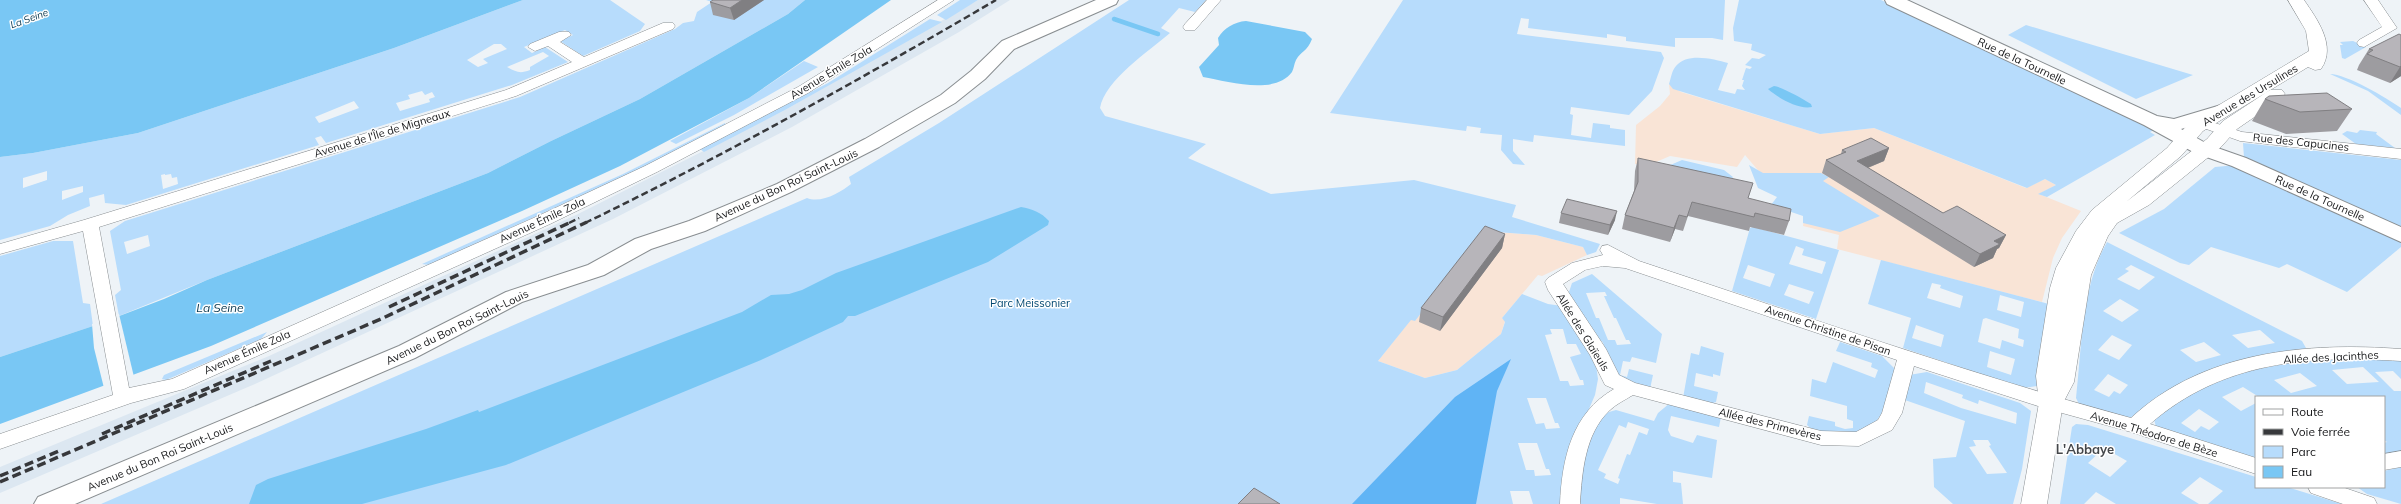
<svg xmlns="http://www.w3.org/2000/svg" width="2401" height="504" font-family="Mulish,sans-serif">
<style>
.built{fill:#dce7f1}
.education{fill:#f9e4d6}
.green{fill:#b7dcfc;fill-rule:evenodd}
.forest{fill:#60b4f5}
.water{fill:#79c7f4}
.pier{fill:#eef3f7}
.lines{fill:none;stroke-linecap:round;stroke-linejoin:round}
.stream{stroke:#79c7f4;stroke-width:4.5}
.minor-casing{stroke:#898e91;stroke-width:1}
.tertiary-casing{stroke:#898e91;stroke-width:1}
.primary-casing{stroke:#898e91;stroke-width:2}
.minor{fill:#fff;fill-rule:evenodd}
.tertiary{fill:#fff;fill-rule:evenodd}
.primary{fill:#fff;fill-rule:evenodd}
.rail-far1{stroke:#37383b;stroke-width:2.5;stroke-dasharray:7 3.5;stroke-linecap:butt}
.rail{stroke:#37383b;stroke-width:3.5;stroke-dasharray:9 4.5;stroke-linecap:butt}
.wall{fill:#9d9ca0}
.shaded-wall{fill:#807f82}
.building{fill:#b7b5ba;stroke:#807f82}
.labels{text-anchor:middle;stroke-width:3;stroke-linejoin:round;paint-order:stroke}
.far-water-label{font-size:10px;font-style:italic;fill:#0b3950;stroke:#fff}
.street-label{font-size:11px;fill:#17181a;stroke:#fff}
.park-label{font-size:11px;fill:#014770;stroke:#fff}
.water-label{font-size:12px;font-style:italic;fill:#0b3950;stroke:#fff}
.quarter-label{font-size:13px;font-weight:bold;fill:#44474b;stroke:#fff}
</style>
<rect width="100%" height="100%" fill="#eef3f7"/>
<path class="built" d="M978,0H1010L959,32L792,127L613,219L255,384L0,493V467L269,356L578,214L785,110Z"/>
<path class="education" d="M1669,84L1681,92L1820,134L1874,128L2026,188L2045,179L2056,185L2039,194L2081,211L2062,238L2053,258L2042,302L1837,249L1839,235L1803,226L1804,216L1780,196L1745,155L1737,167L1670,156L1647,166L1635,164L1636,125L1660,106L1670,94Z
M1485,231L1536,235L1583,247L1587,255L1542,276L1538,275L1502,318L1505,321L1501,334L1457,370L1425,378L1378,361L1411,319L1415,320Z"/>
<path class="green" d="M523,0H610L645,24L640,31L583,56L560,41L573,35L565,30L524,47L532,53L545,47L568,62L512,85L326,143L321,136L315,138L319,145L126,205L105,203L104,194L89,198L90,206L68,215L50,226L0,240V157L33,153L138,133L394,48ZM494,44H501L507,49L483,59L488,63L478,67L467,60ZM543,52L549,56L530,67V70C520,74 516,72 507,67ZM422,91L425,95L432,92L435,97L429,99L430,102L400,111L396,103L410,99L408,95ZM354,101L359,108L319,123L315,117ZM47,171V180L23,188V178ZM165,174V175L171,174L172,178L177,177L178,184L163,189L161,175ZM83,186V192L62,200V191Z
M706,0H805L788,14L640,99L551,141L488,173L207,280L119,316L115,295L121,290L110,231L125,221L520,97L675,29L683,23L694,21L697,12L712,2ZM148,235L150,246L127,254L124,242Z
M960,0H978L946,20L937,15Z
M1129,0H1206L1195,12L1179,8L1161,28L1170,33C1149,51 1105,80 1100,108L1105,116L1206,144L1188,158L1271,194L1414,180L1516,205L1512,217L1600,244L1596,252L1587,255L1583,247L1536,235L1485,231L1415,321L1411,320L1378,361L1425,378L1457,370L1501,334L1505,322L1502,318L1522,294L1548,304L1562,306L1596,365L1598,379L1595,395L1586,416L1564,504H1533L1529,491H1510L1513,504H101L807,198C821,204 841,192 851,184L849,177L939,123ZM1550,329H1563L1567,344H1576L1581,354L1570,357L1580,380H1583L1584,385L1570,386L1568,381H1560L1545,335L1552,334ZM1527,398H1546L1555,423H1558L1560,428L1546,429L1544,423L1536,424ZM1518,443H1537L1546,469H1549L1551,475L1535,476L1534,470H1526Z
M1403,0H1725L1723,40L1712,38H1675V47L1626,41V37L1607,34V38L1528,28L1529,19L1521,18L1517,34L1661,52L1664,58L1652,91L1629,115L1571,107L1570,114L1573,115L1571,135L1591,138L1593,123L1610,125V128L1625,130V146L1534,135L1533,142L1513,139V151L1525,165L1513,164L1501,150L1502,135L1480,133L1481,128L1467,126L1466,131L1330,113Z
M1739,0H1881L2154,130L2150,132L2155,135L2047,197L2038,194L2056,185L2045,179L2027,188L1874,128L1820,134L1673,89L1669,84C1671,78 1672,70 1676,66C1687,52 1714,59 1728,63L1718,90L1735,94L1737,89L1745,90L1742,86L1744,80H1742L1746,68L1750,69L1752,67L1745,65L1752,58L1759,59L1766,55L1751,50L1752,44L1734,41L1733,28Z
M930,19L942,22L785,110L704,152L700,149L828,83Z
M2026,25L2193,75L2136,99L2008,35Z
M2353,41L2366,47L2345,59L2342,58L2340,45H2343L2340,42Z
M804,61L818,67L734,115L676,144L670,141L749,98Z
M2330,74C2346,74 2387,98 2401,108V115L2368,91Z
M725,123L726,126L642,168L429,265L422,264L623,174Z
M2360,130L2377,132L2376,134L2395,148L2356,144L2342,134L2347,131L2357,133Z
M2243,143L2401,160V229L2244,158Z
M1682,160L1724,170L1733,177L1731,180L1668,166Z
M1749,165L1763,173H1821L1829,177L1823,181L1880,216L1840,232L1803,223V216L1771,205L1777,197L1758,188Z
M2226,166H2233L2401,242V247L2347,292L2287,264L2279,268L2211,247L2189,265L2180,263L2119,233L2164,209L2215,167Z
M1753,227L1839,250L1816,319L1732,291L1750,228ZM1796,246L1804,249L1802,255L1826,262L1822,274L1789,264ZM1748,265L1775,274L1770,287L1743,278ZM1789,284L1814,292L1809,304L1784,295Z
M53,241H73L83,303L90,304L93,326L0,357V256Z
M2107,242L2302,341L2306,348L2169,391L2130,418L2079,404L2076,398C2082,347 2081,288 2107,242ZM2131,265L2155,277L2139,290L2117,279L2129,271L2125,269ZM2120,299L2139,310L2122,322L2103,311ZM2260,330L2275,343L2248,348L2232,335ZM2112,335L2132,345L2119,360L2098,350ZM2204,342L2221,355L2196,362L2180,350ZM2108,374L2128,385L2120,394L2114,391L2109,397L2094,390Z
M1881,260L2049,304L2037,386L2022,388L1903,348L1911,318L1868,304ZM1932,283L1941,285L1940,288L1963,296L1960,308L1927,298ZM2000,295L2024,302L2021,317L1997,310ZM1986,318L2019,329L2018,338L2024,340L2023,347L2002,340L2000,349L1978,342L1983,319ZM1916,325L1944,335L1941,347L1912,338ZM1990,351L2015,359L2011,375L1987,367Z
M1592,274L1662,334L1656,363L1632,357L1630,362L1623,361L1620,375L1627,377L1629,369L1653,375L1650,389C1618,381 1617,376 1602,349L1604,345L1602,341L1596,340L1574,303L1569,292L1572,283ZM1605,292L1607,296H1604L1614,318H1616L1626,340H1629L1631,344L1617,345L1615,340H1608L1599,318H1596L1586,293Z
M267,332L261,339L166,380L162,379L164,375Z
M1840,342L1882,356L1896,370C1889,393 1885,427 1857,432C1844,435 1829,433 1816,433L1807,425L1809,416L1835,422V426L1845,429L1853,428V421L1847,419V406L1810,396L1812,379L1826,383L1833,362L1875,378L1878,370L1871,367L1872,363L1836,351Z
M1701,346L1724,353L1720,376L1713,374V377L1696,373L1694,386L1718,392L1716,402L1710,404L1683,398L1691,353L1699,355Z
M2328,358L2401,360V379L2393,371L2375,372L2394,391H2401V454L2384,457V443L2387,442L2384,440V397H2259L2243,387L2222,397L2241,411L2256,403V460L2156,427L2154,419C2208,375 2261,366 2328,358ZM2363,367L2379,382L2347,384L2332,370ZM2300,373L2317,386L2291,393L2274,380ZM2199,409L2219,422L2209,430L2201,426L2195,432L2181,423Z
M1927,372L2020,403L2031,411L2022,469L2013,504H1953L1934,487L1933,459L1956,457L1965,421L1902,399L1909,375ZM1926,382L1963,395L1962,398L1978,404L1979,400L2017,413L2016,424L1961,408L1924,393ZM1973,440H1988L1991,445L1989,446L2007,473L1987,474L1969,447L1976,446Z
M1670,403L1721,417L1719,427L1671,416L1668,430L1671,436L1693,443L1697,435L1717,440L1712,478L1673,471V482L1681,483L1683,504H1657L1620,498V504H1581C1570,483 1593,434 1602,414L1616,410L1654,421L1658,413ZM1628,422L1649,429L1647,435L1639,432L1630,455L1627,454L1618,478L1620,479L1618,484L1604,478L1606,474L1598,470L1619,425L1626,428Z
M2076,424L2088,425L2256,477V487H2287L2342,504H2208L2223,491L2200,477L2181,493L2199,504H2116L2096,492L2084,504H2060L2072,427ZM2104,448L2127,461L2110,477L2088,463Z
M2401,467V504L2367,494L2357,487H2384V471Z"/>
<path class="forest" d="M1511,359L1497,391L1476,504H1352L1455,397Z"/>
<path class="water" d="M0,0H523L394,48L138,133L33,153L0,157Z
M805,0H891L749,98L620,166L522,211L211,346L0,424V357L93,326L164,299L207,280L488,173L551,141L640,99L788,14Z
M1246,21L1305,32L1312,39C1307,52 1301,51 1296,60C1294,64 1294,68 1292,72C1274,96 1227,81 1203,77L1199,67L1219,45L1218,38C1224,28 1234,22 1246,21Z
M1774,86C1782,87 1803,99 1811,104L1812,107C1799,110 1778,98 1768,89Z
M1021,207C1032,209 1041,212 1049,221L1048,225L988,262L855,316H848L843,322L761,360L506,465L362,504H249L256,485L268,479L426,429L478,410L479,412L742,312L771,295L789,294L802,290L836,273Z"/>
<path class="pier" d="M119,314L134,377L104,388L94,348L92,324Z"/>
<g class="lines">
<path class="stream" d="M1114,19L1158,34"/>
<defs>
<path id="minor" d="M938,0H954L808,93L657,172L550,224L184,389L131,403L0,449V434L113,395L83,231L0,254V244L84,220L506,90L572,62L548,46L535,51L528,47L530,44L559,32H569L571,35L560,42L584,57L663,23H673L675,26L673,29L516,96L99,227L129,388L172,379L538,216L645,166L798,87Z
M1207,0H1221L1195,30H1185L1183,27L1185,24Z
M2364,0H2378L2397,28L2364,47L2359,46L2357,43L2359,40L2382,27Z
M2203,119L2242,132L2401,149V159L2240,141L2198,126L2196,123Z
M1608,245L1639,261C1802,315 1965,373 2131,418C2203,351 2307,342 2401,349V361C2310,355 2222,361 2150,424L2256,458V474L2131,432L2044,408L1914,366L1902,413L1892,430L1859,446L1821,445L1633,395C1625,400 1616,404 1609,411C1585,434 1582,472 1580,504H1560C1562,458 1572,413 1614,389L1605,385L1590,355L1548,290L1545,282L1548,278L1572,263L1603,255L1600,250L1602,246ZM1603,266L1625,268L1897,360L1882,413L1878,420L1856,432L1821,431L1635,383L1619,375L1606,349L1563,284L1585,270Z
M2401,451V467L2384,470V454Z
M2308,487H2342L2374,498L2377,504H2343L2311,493Z"/>
<path id="tertiary" d="M2288,0H2304C2317,19 2337,46 2321,69L2315,70L2308,67L2203,131L2181,156L2126,202L2207,139L2223,121L2270,90H2282L2285,94L2282,98L2237,129L2221,147L2149,205L2117,223L2108,236L2091,275L2074,382L2063,403L2047,504H2021L2039,403L2036,376L2050,288L2056,268L2076,231L2092,210L2167,148L2189,123L2309,51L2306,31Z"/>
<path id="primary" d="M1096,0H1118L1116,4L1014,49L985,79L955,103L879,147L791,192L705,231L651,249L604,275L522,302L415,358L75,504H34L38,497L399,346L506,292L588,265L635,239L689,221L777,184L865,139L941,95L971,71L1002,41Z
M1885,0H1907L2157,116L2174,119L2221,105L2228,107L2231,111L2228,115L2181,129L2209,145L2246,158L2401,227V242L2232,166L2195,153L2144,125L1887,4Z"/>
</defs>
<use href="#minor" class="minor-casing"/>
<use href="#tertiary" class="tertiary-casing"/>
<use href="#primary" class="primary-casing"/>
<use href="#minor" class="minor"/>
<use href="#tertiary" class="tertiary"/>
<use href="#primary" class="primary"/>
<path class="rail-far1" d="M569,223L579,218
M585,223C725,155 861,79 996,0"/>
<path class="rail" d="M389,307L571,222
M102,434L271,361
M0,476L59,451
M0,482L381,319L587,222"/>
</g>
<path class="wall" d="M764,0L734,20L713,15L710,2Z
M2401,35V76L2390,83L2357,70L2359,65L2369,49Z
M2265,99L2352,109L2337,131L2286,134L2252,121Z
M1889,148L1884,161L1868,168L1943,213L2006,235L1999,248L1997,249L1993,258L1974,267L1822,173L1826,160L1841,154L1842,150Z
M1638,158L1748,198L1789,221L1784,235L1750,227L1749,231L1688,216L1683,231L1675,229L1670,242L1622,229L1625,215L1634,191L1635,171Z
M1561,213L1615,220L1608,235L1559,223Z
M1505,234L1502,248L1440,331L1419,322L1421,308Z"/>
<path class="shaded-wall" d="M742,0H764L734,20L730,8Z
M2401,66V76L2390,83L2400,67Z
M1889,148L1884,161L1852,174L1857,161Z
M1617,211L1615,220L1608,235L1610,225Z
M1679,215L1675,229L1670,242L1674,228Z
M1505,234L1502,248L1440,331L1443,317Z
M2006,235L1999,248L1997,249L1993,258L1974,267L1980,254L1994,241Z"/>
<path class="building" d="M713,0H742L730,8L710,2Z
M2399,34L2401,35V66L2400,67L2367,54L2373,50L2369,49Z
M2327,93L2352,109L2300,112L2265,99L2269,96Z
M1871,138L1889,148L1857,161L1943,213L1957,206L2006,235L1994,241L2000,244L1980,254L1826,160L1846,152L1842,150Z
M1638,158L1753,183L1748,198L1791,209L1789,221L1755,213L1754,217L1692,202L1687,217L1679,215L1674,228L1625,215L1638,182Z
M1567,199L1617,211L1610,225L1561,213Z
M1485,226L1505,234L1443,317L1421,308Z
M1254,488L1280,504H1238Z"/>
<g class="labels">
<g class="far-water-label">
<text transform="translate(29 18) rotate(-20)" y="4">La Seine</text>
</g>
<g class="street-label">
<text transform="translate(2022 61) rotate(25)" y="4">Rue de la Tournelle</text>
<text transform="translate(831 72) rotate(-31)" y="4">Avenue Émile Zola</text>
<text transform="translate(2250 95) rotate(-31)" y="4">Avenue des Ursulines</text>
<text transform="translate(382 133) rotate(-17)" y="4">Avenue de l'Île de Migneaux</text>
<text transform="translate(2301 142) rotate(6)" y="4">Rue des Capucines</text>
<text transform="translate(786 185) rotate(-25)" y="4">Avenue du Bon Roi Saint-Louis</text>
<text transform="translate(2320 198) rotate(24)" y="4">Rue de la Tournelle</text>
<text transform="translate(542 220) rotate(-25)" y="4">Avenue Émile Zola</text>
<text transform="translate(457 327) rotate(-26)" y="4">Avenue du Bon Roi Saint-Louis</text>
<text transform="translate(1828 330) rotate(19)" y="4">Avenue Christine de Pisan</text>
<text transform="translate(1583 332) rotate(58)" y="4">Allée des Glaïeuls</text>
<text transform="translate(247 352) rotate(-24)" y="4">Avenue Émile Zola</text>
<text transform="translate(2331 357) rotate(-3)" y="4">Allée des Jacinthes</text>
<text transform="translate(1770 424) rotate(14)" y="4">Allée des Primevères</text>
<text transform="translate(2154 434) rotate(17)" y="4">Avenue Théodore de Bèze</text>
<text transform="translate(160 457) rotate(-23)" y="4">Avenue du Bon Roi Saint-Louis</text>
</g>
<g class="park-label">
<text x="1030" y="307">Parc Meissonier</text>
</g>
<g class="water-label">
<text x="220" y="312">La Seine</text>
</g>
<g class="quarter-label">
<text x="2085" y="454">L'Abbaye</text>
</g>
</g>
<rect x="2255" y="396" width="130" height="92" fill="#ffffff" stroke="#a2a3a3"/>
<rect x="2263" y="409" width="20" height="6" fill="#ffffff" stroke="#a2a3a3"/>
<text x="2291" y="416" font-size="12" fill="#17181a">Route</text>
<rect x="2263" y="429" width="20" height="6" fill="#37383b" stroke="#a2a3a3"/>
<text x="2291" y="436" font-size="12" fill="#17181a">Voie ferrée</text>
<rect x="2263" y="446" width="20" height="12" fill="#b7dcfc" stroke="#a2a3a3"/>
<text x="2291" y="456" font-size="12" fill="#17181a">Parc</text>
<rect x="2263" y="466" width="20" height="12" fill="#79c7f4" stroke="#a2a3a3"/>
<text x="2291" y="476" font-size="12" fill="#17181a">Eau</text>
</svg>
